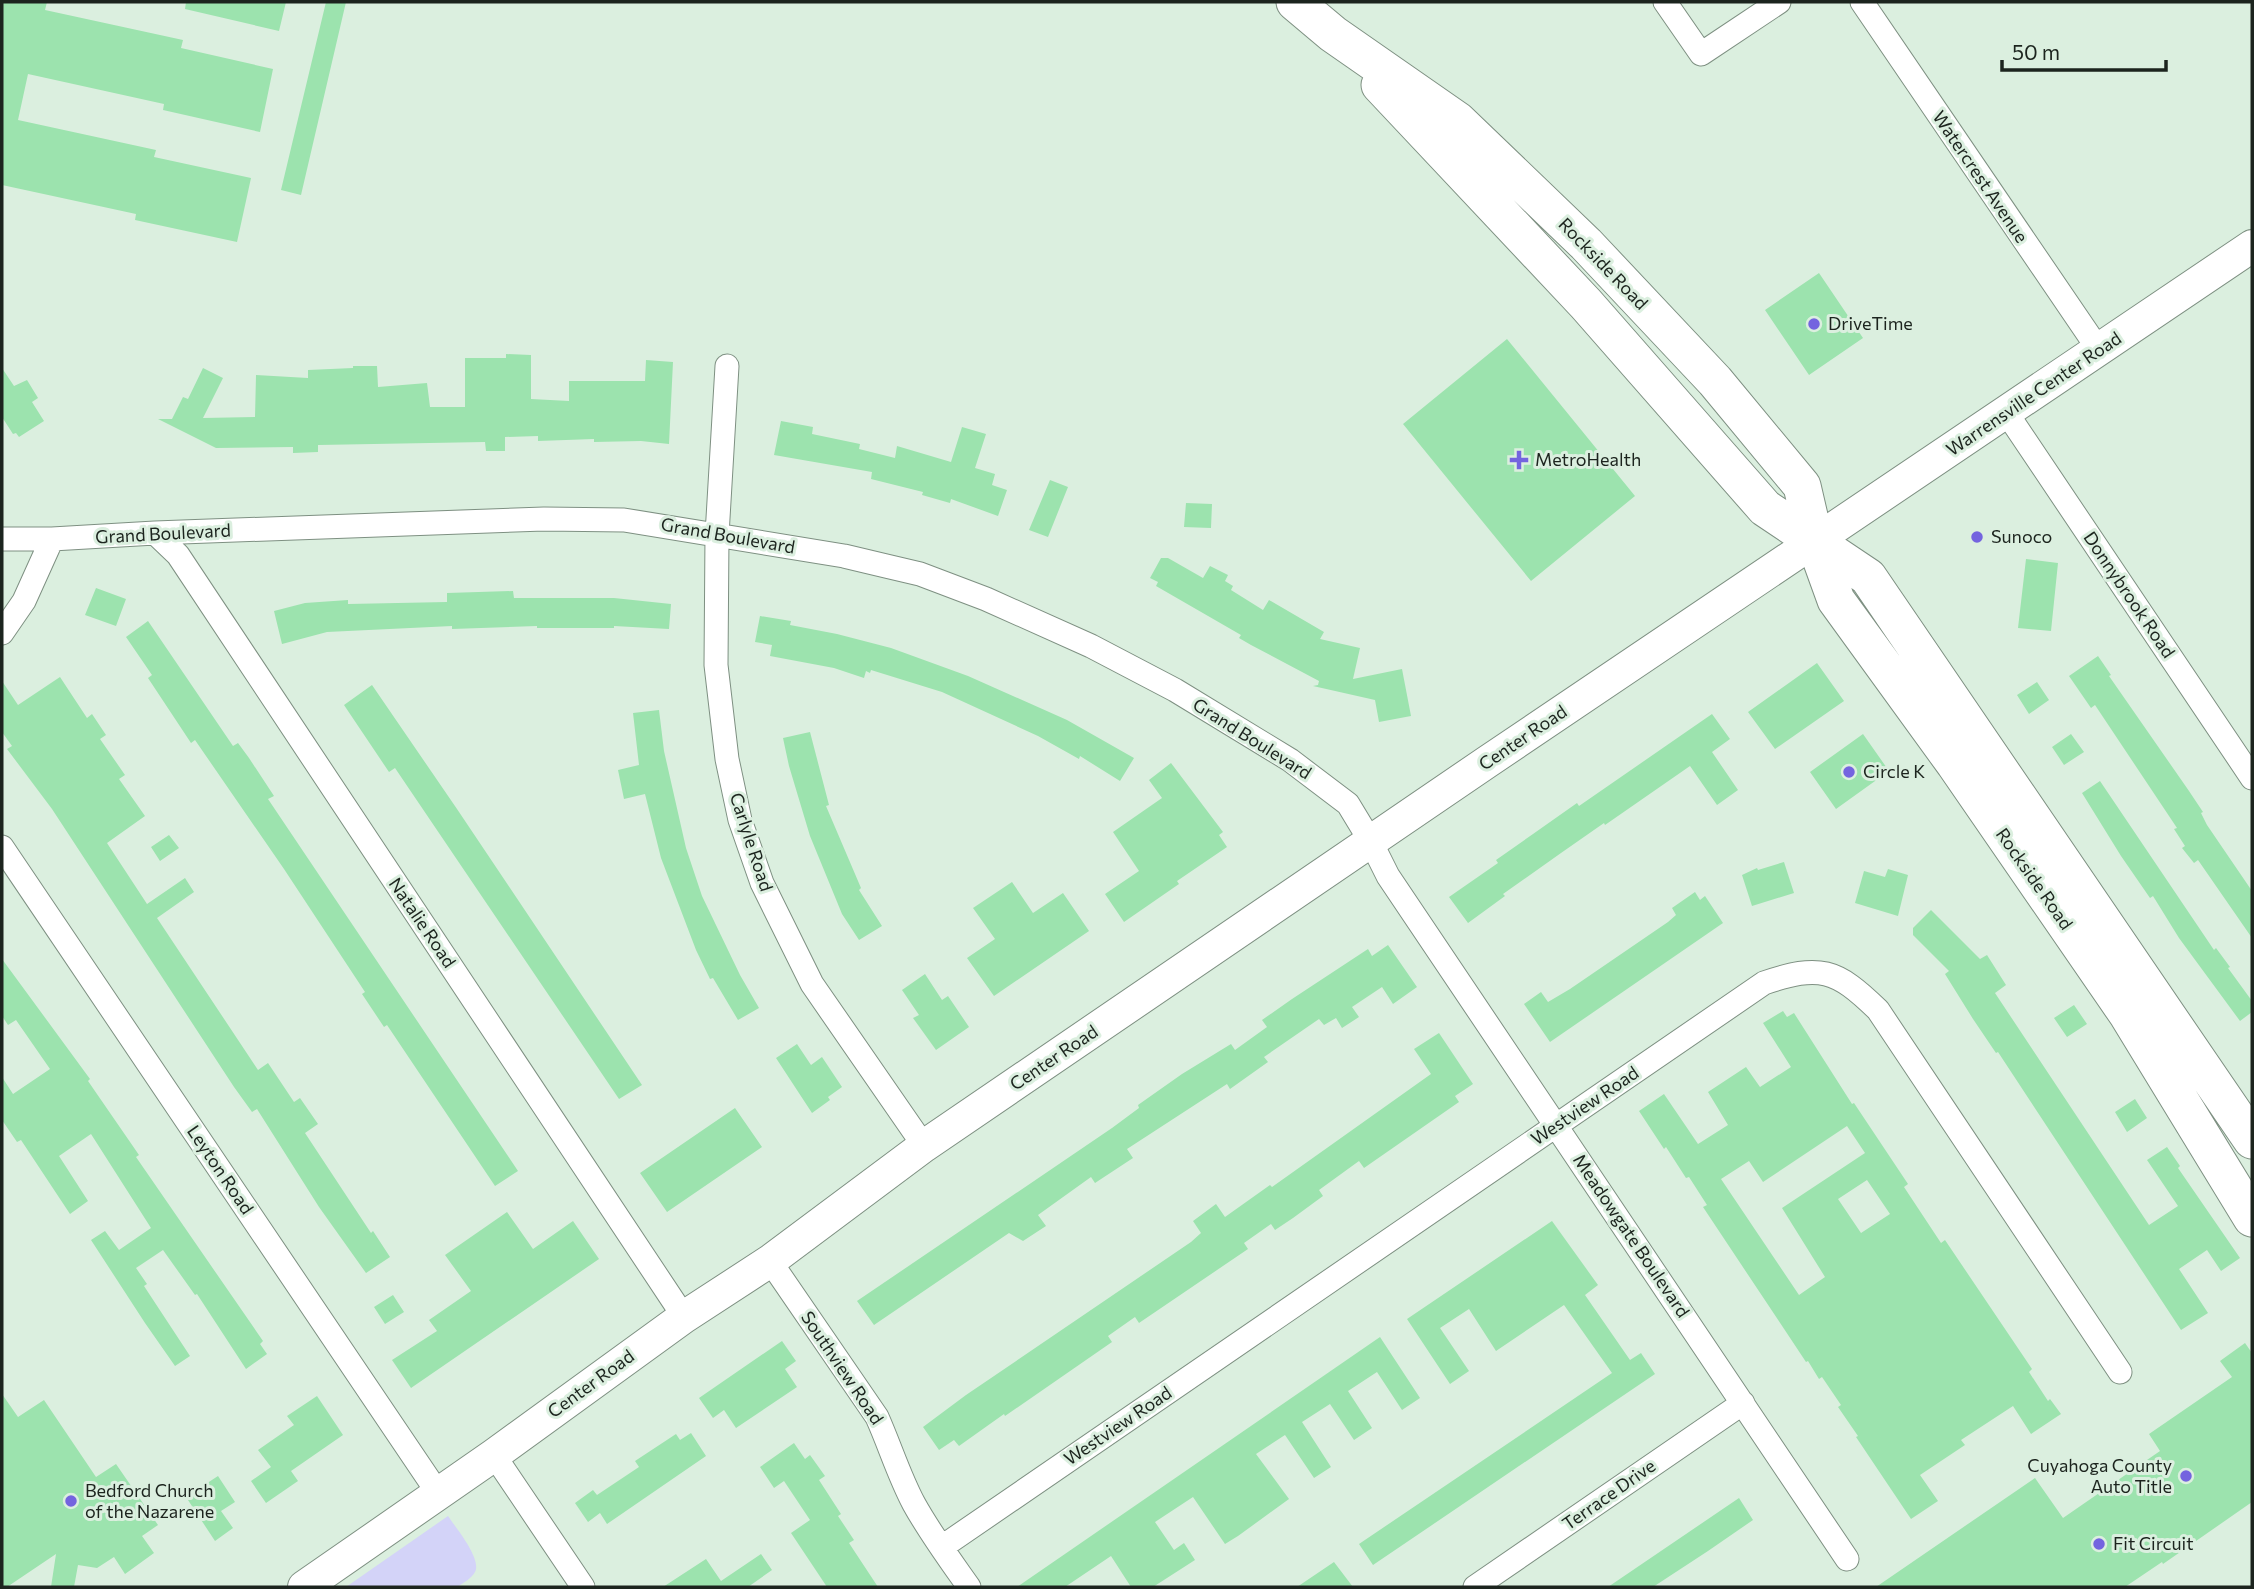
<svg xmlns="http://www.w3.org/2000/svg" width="2254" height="1589" font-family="Commissioner,sans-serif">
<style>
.green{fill:#d3d3f8}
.building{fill:#9ce3ae;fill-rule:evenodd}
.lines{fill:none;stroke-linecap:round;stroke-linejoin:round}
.minor-casing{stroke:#7e9082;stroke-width:25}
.secondary-casing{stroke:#7e9082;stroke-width:34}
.primary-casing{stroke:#7e9082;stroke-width:39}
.minor{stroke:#fff;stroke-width:23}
.secondary{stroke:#fff;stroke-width:32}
.primary{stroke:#fff;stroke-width:37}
.poi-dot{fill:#7464df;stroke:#dbefdf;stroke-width:2.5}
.labels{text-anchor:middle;stroke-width:6;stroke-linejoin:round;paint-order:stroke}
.street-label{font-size:18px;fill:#1c241e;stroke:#dbefdf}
.poi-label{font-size:18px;fill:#1c241e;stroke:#dbefdf;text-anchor:start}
</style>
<rect width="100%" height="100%" fill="#dbefdf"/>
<path class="green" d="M448,1516C456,1528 482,1559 475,1572C471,1579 463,1583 457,1587H346Z"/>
<path class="building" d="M2,2H47L45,10L183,40L181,48L273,69L260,132L163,110L164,104L28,74L18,120L156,150L154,157L251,178L237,242L135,220L136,214L2,185Z
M186,2H286L279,31L185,9Z
M326,2H346L301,195L281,190Z
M1819,273L1863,338L1809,375L1765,310Z
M1507,339L1635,496L1531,581L1403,424Z
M506,354L531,355V399L569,401V381H645L646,360L673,362L669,444L641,441L594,442V439L538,441V436L505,437V451H486L485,442L318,445V452L293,453V447L216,448L158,419H172L183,397L188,399L203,368L223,378L203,418L255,417L256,375L308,378V370L353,368V366H377L378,387L427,383L430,407H465V358H506Z
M2,368L14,386L27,380L38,398L32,402L44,421L19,437L16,433L13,434L2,417Z
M781,421L813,427L812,434L860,444L859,449L895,458L897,446L951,462L962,427L986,434L975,468L995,474L992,485L1007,490L998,516L951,499L950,503L922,495L923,492L871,479L872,472L774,455Z
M1050,480L1068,487L1048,537L1029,530Z
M1186,503L1212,504L1211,528L1184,527Z
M1161,558H1168L1203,578L1210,566L1228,575L1225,581L1233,586L1231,590L1263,610L1269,600L1324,632L1320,639L1360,648L1353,679L1402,669L1411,716L1379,722L1375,700L1313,686L1318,685L1319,681L1251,645L1239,638L1241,635L1156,586L1158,582L1150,578Z
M2026,559L2058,563L2051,631L2018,628Z
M96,588L126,599L116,626L85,615Z
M513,591L514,598H614L671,604L669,629L614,626V628H537V626L452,629V626L327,632L282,644L274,611L305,603L348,600V604L447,602V593Z
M760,616L791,621L790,625L837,634L891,648L968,676L1067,720L1134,758L1120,781L1080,756L1079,759L1038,736L942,692L871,670L870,673L866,671L864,678L834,668L770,656L772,645L755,642Z
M148,621L233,746L238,743L249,758L274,796L268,799L518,1171L495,1186L387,1025L384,1027L362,994L365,992L284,869L195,740L191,743L148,678L152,675L126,637Z
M2098,656L2111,675L2109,676L2189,791L2203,812L2201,813L2207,825L2252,891V938L2198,860L2194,863L2182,848L2185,846L2174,829L2177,828L2095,705L2091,708L2069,676Z
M1817,663L1844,701L1775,749L1748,712Z
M60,677L87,718L92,714L106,735L100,739L125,775L119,779L145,816L107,843L147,904L185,878L194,892L157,918L258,1070L268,1063L294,1102L300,1098L318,1124L305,1133L371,1233L373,1231L390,1257L366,1273L319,1207L257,1109L252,1112L234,1087L52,809L7,749L12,746L2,732V681L18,705Z
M2037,682L2049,700L2029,714L2017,695Z
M372,685L457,809L642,1085L619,1099L395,768L389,772L344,705Z
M659,710L664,751L686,848L702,896L740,975L759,1008L738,1020L713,978L710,979L696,950L661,858L645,794L624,799L618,770L639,765L633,713Z
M1712,714L1730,739L1712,752L1738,790L1717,805L1690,766L1605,825L1604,823L1561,853L1503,894L1505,896L1468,923L1449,897L1498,863L1496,860L1533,834L1577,803L1579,806Z
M810,732L829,805L826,806L861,888L859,890L882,926L859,940L842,914L810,836L789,766L783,738Z
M1863,734L1889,771L1836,809L1810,772Z
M2071,734L2084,752L2064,765L2052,747Z
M1171,763L1223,832L1219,835L1227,847L1177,881L1179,884L1124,922L1105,894L1139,871L1113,832L1162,798L1149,780Z
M2100,781L2214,950L2216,948L2230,967L2228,968L2252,1001V1012L2240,1021L2179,938L2153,896L2150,898L2121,856L2082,793Z
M169,835L179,848L160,861L151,847Z
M1784,862L1794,893L1752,906L1742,875L1757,868L1758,870Z
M1888,869L1908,875L1898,916L1855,903L1864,871L1885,877Z
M1012,882L1033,913L1063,893L1089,931L994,996L967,958L995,939L973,908Z
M1695,892L1700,900L1705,896L1723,923L1550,1042L1524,1004L1541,992L1548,1002L1570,989L1668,922L1676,915L1672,908Z
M1931,910L1980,959L1987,955L2006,985L1995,993L2149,1225L2178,1206L2147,1160L2167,1147L2180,1166L2178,1168L2240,1258L2221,1271L2207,1250L2179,1269L2208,1313L2181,1330L1998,1052L1996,1053L1973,1019L1945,974L1949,971L1913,935V928Z
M1388,945L1417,987L1393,1004L1382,987L1352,1007L1359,1017L1342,1028L1336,1018L1324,1025L1319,1019L1264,1057L1268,1062L1230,1089L1227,1084L1127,1149L1133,1158L1095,1183L1091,1177L1038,1215L1046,1226L1023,1241L1009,1233L874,1325L857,1301L1112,1128L1139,1108L1138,1105L1182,1074L1231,1044L1235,1050L1267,1027L1262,1020L1292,999L1368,949L1372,956Z
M2,959L90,1079L88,1081L139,1155L136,1157L263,1341L260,1344L267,1354L246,1369L197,1294L195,1295L163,1250L136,1268L147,1284L144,1286L190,1356L175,1366L145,1323L91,1240L105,1231L119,1250L151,1228L91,1134L59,1156L88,1201L70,1214L21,1140L17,1142L2,1120V1077L13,1094L50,1069L16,1020L8,1025L2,1016Z
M925,974L942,1000L948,996L969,1027L936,1050L913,1018L919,1015L902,990Z
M2074,1005L2087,1024L2067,1037L2054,1018Z
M1783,1011L1787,1017L1794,1013L1852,1104L1854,1103L1908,1184L1904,1187L1941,1243L1945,1240L2032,1369L2029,1372L2048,1401L2050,1399L2061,1414L2031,1434L2013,1406L1961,1440L1965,1445L1920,1475L1938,1501L1911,1519L1856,1437L1858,1436L1838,1407L1841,1405L1822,1377L1819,1379L1808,1361L1806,1362L1703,1207L1707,1205L1689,1177L1686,1178L1666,1147L1664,1149L1639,1111L1664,1094L1698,1144L1728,1125L1708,1092L1746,1067L1760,1087L1791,1067L1763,1023ZM1847,1126L1865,1153L1782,1208L1825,1277L1799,1295L1721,1179L1749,1161L1763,1182ZM1867,1180L1890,1214L1861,1233L1838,1199Z
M1439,1033L1473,1084L1455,1096L1459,1102L1364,1168L1359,1161L1319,1190L1323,1196L1293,1218L1275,1230L1271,1224L1244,1243L1248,1249L1139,1323L1135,1317L1108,1336L1112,1342L1005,1416L1004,1414L959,1446L954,1440L939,1450L923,1427L966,1395L1191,1242L1201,1233L1193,1221L1216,1204L1225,1217L1270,1185L1272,1187L1431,1074L1414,1049Z
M797,1044L811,1065L822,1057L842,1087L828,1097L830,1100L812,1113L776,1058Z
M2135,1099L2147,1118L2127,1132L2115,1112Z
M735,1108L762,1147L667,1212L640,1173Z
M507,1212L533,1249L573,1221L599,1259L411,1388L392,1360L437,1331L429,1320L471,1291L445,1255Z
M1552,1221L1598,1285L1585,1295L1630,1360L1641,1353L1655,1374L1373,1565L1359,1544L1612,1373L1564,1305L1496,1351L1469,1309L1440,1328L1469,1371L1450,1384L1407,1319Z
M393,1295L404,1312L385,1324L374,1307Z
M1380,1337L1420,1398L1402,1410L1377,1372L1348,1391L1372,1428L1354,1440L1330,1404L1302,1422L1331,1467L1314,1478L1285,1435L1256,1454L1289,1499L1238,1536L1225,1544L1193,1497L1155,1522L1174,1550L1184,1543L1195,1560L1153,1587H1131L1111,1556L1065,1587H1017Z
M782,1341L796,1361L785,1369L797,1387L736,1428L724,1410L713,1418L699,1398Z
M2245,1343L2252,1353V1502L2163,1564L2162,1562L2125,1587H1876L2035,1478L2063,1518L2160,1451L2149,1434L2232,1377L2220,1361Z
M2,1394L18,1417L44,1400L96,1477L116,1464L158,1525L142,1536L154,1553L125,1574L114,1557L97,1568L78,1565L74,1587H51L56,1554L7,1587H2Z
M317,1396L343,1435L291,1471L298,1481L266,1503L251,1481L271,1467L258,1450L294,1425L287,1416Z
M691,1433L706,1456L607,1524L600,1513L588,1522L575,1503L593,1490L597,1495L639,1467L635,1461L676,1434L680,1440Z
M794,1443L805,1459L810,1455L825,1476L819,1480L841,1514L838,1516L854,1540L849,1543L878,1587H827L791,1533L810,1520L784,1481L774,1488L760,1467Z
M218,1476L235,1502L221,1511L233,1528L215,1541L186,1497Z
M1739,1498L1753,1520L1708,1551L1653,1587H1608Z
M761,1554L772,1570L748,1587H663L706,1559L721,1581Z
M1334,1562L1353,1587H1297Z"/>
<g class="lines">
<defs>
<path id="minor" d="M1665,2L1701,54L1779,2
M1862,2L2099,350
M727,366L717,535L716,665L727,759L740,820L762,883L812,984L924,1146
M2006,412L2252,778
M155,533L178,555L684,1317
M2,539H52L155,533L544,519L624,520L844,556L886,566L920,574L986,599L1091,646L1175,690L1290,760L1348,804L1371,842L1388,876L1847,1559
M2,633L24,601L52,539
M2,847L438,1493
M770,1261L877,1417C890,1446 899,1476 914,1504C930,1533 950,1560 969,1587
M494,1455L583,1587
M942,1547L1764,983C1820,964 1836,969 1878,1010L2120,1372
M1475,1587L1743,1403"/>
<path id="secondary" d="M304,1587L494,1455L684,1317L770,1261L924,1146L1487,762L2252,246"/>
<path id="primary" d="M1295,2L1333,34L1458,121L1586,244L1715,381L1802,486L1815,542L1836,600L1955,764L2128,1015L2252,1218
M1380,85L1586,304L1765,508L1868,577L2252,1140"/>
</defs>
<use href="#minor" class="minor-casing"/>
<use href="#secondary" class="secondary-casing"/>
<use href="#primary" class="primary-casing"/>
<use href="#minor" class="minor"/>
<use href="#secondary" class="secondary"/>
<use href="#primary" class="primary"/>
</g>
<g class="poi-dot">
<circle cx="1814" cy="324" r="7"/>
<path d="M1515.5 449.5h7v7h7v7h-7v7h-7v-7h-7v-7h7z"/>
<circle cx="1977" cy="537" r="7"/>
<circle cx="1849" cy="772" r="7"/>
<circle cx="2186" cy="1476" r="7"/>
<circle cx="71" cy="1501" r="7"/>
<circle cx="2099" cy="1544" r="7"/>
</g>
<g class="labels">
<g class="street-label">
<text transform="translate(1980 177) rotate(56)" y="6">Watercrest Avenue</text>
<text transform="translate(1603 264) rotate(46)" y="6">Rockside Road</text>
<text transform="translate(2034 394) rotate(-34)" y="6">Warrensville Center Road</text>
<text transform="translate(163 534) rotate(-3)" y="6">Grand Boulevard</text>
<text transform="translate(728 536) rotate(10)" y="6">Grand Boulevard</text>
<text transform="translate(2129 595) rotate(56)" y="6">Donnybrook Road</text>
<text transform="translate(1523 738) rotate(-34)" y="6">Center Road</text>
<text transform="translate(1252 739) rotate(32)" y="6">Grand Boulevard</text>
<text transform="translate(751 842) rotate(72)" y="6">Carlyle Road</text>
<text transform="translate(2034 879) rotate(55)" y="6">Rockside Road</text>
<text transform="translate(422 923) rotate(56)" y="6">Natalie Road</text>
<text transform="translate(1054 1058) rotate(-34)" y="6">Center Road</text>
<text transform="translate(1585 1106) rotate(-34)" y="6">Westview Road</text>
<text transform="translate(220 1170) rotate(56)" y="6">Leyton Road</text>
<text transform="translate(1631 1236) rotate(56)" y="6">Meadowgate Boulevard</text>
<text transform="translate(842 1368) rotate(56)" y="6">Southview Road</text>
<text transform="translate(591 1384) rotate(-36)" y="6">Center Road</text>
<text transform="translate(1118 1426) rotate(-34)" y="6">Westview Road</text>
<text transform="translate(1609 1495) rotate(-35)" y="6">Terrace Drive</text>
</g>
<g class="poi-label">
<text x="1828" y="330">DriveTime</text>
<text x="1535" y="466">MetroHealth</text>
<text x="1991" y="543">Sunoco</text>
<text x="1863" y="778">Circle K</text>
<text x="2172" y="1472" text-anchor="end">Cuyahoga County<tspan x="2172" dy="21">Auto Title</tspan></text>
<text x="85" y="1497">Bedford Church<tspan x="85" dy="21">of the Nazarene</tspan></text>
<text x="2113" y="1550">Fit Circuit</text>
</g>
</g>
<rect width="2254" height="1589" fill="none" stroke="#1c241e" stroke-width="7"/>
<path d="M2002 60v10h164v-10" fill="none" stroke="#1c241e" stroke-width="3.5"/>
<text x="2012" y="60" font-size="21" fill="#1c241e" stroke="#dbefdf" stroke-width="5" paint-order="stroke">50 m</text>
</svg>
